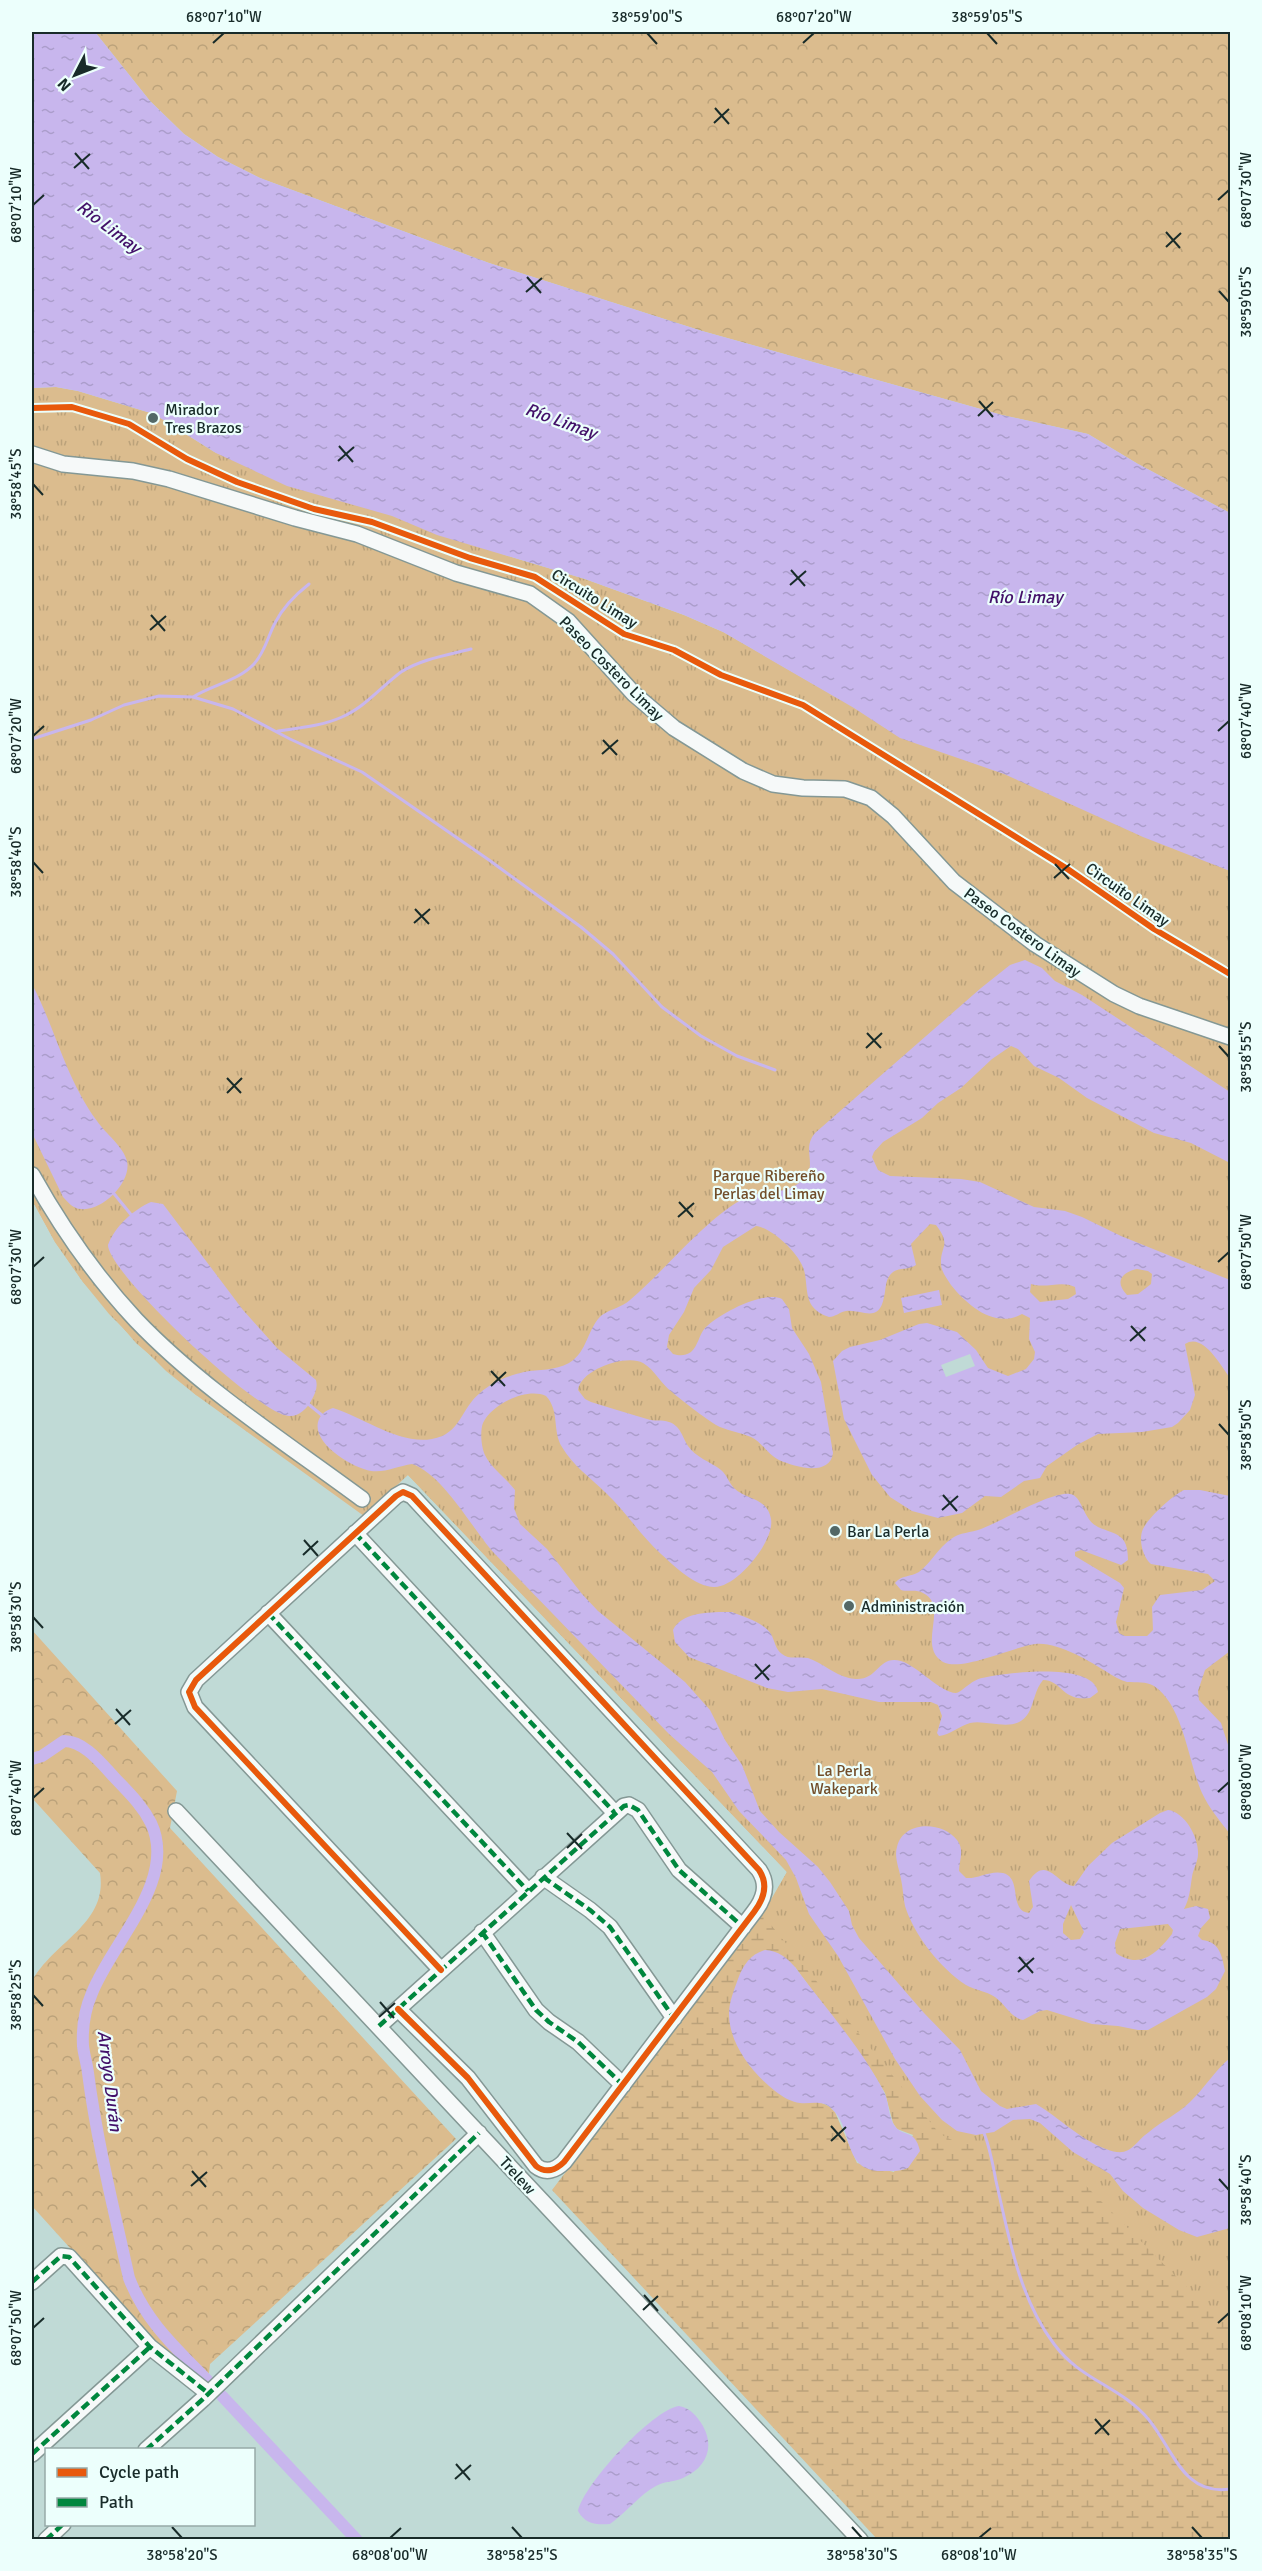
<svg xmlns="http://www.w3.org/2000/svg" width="1262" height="2571" font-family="Signika,sans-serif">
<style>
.forest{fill:url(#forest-crowns)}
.wetland{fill:url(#wetland-marsh);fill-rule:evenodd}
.park{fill:url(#park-tufts)}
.water{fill:url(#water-ripples);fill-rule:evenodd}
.pier{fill:#c0dad6}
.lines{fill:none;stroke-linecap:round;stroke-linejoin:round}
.stream{stroke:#c8b6ed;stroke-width:3}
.canal{stroke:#c8b6ed;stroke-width:12}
.minor-casing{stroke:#849895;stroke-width:18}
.minor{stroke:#f6f9f9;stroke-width:15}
.quiet{stroke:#00873e;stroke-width:4.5;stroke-dasharray:9 4.5;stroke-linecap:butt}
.cycleway-casing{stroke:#ecfffc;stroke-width:10}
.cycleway{stroke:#e8590c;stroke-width:6}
.ticks{fill:none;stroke:#182b29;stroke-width:2}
.poi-dot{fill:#536866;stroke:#ecfffc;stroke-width:2}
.labels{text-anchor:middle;stroke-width:4.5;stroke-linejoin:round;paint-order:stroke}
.poi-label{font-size:16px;fill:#182b29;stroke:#ecfffc;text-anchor:start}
.street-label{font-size:16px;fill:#182b29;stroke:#ecfffc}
.park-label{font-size:16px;fill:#724e2a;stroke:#ecfffc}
.water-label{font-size:18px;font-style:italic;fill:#431169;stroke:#ecfffc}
.neatline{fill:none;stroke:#182b29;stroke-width:2}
.ticks-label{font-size:15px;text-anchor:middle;fill:#182b29}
</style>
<defs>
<pattern id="forest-crowns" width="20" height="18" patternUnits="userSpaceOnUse" patternTransform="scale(1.5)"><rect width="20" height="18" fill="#dbbc8e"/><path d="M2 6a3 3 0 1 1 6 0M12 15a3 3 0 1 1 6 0" fill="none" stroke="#bba27a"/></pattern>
<pattern id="wetland-marsh" width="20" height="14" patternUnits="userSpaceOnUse" patternTransform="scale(1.5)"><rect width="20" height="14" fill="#dbbc8e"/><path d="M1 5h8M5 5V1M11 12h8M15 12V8" fill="none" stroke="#bba27a"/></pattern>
<pattern id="park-tufts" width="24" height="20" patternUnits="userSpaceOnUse" patternTransform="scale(1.5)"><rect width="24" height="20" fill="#dbbc8e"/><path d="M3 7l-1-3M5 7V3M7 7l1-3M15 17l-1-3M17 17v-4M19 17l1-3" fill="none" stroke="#bba27a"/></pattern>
<pattern id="water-ripples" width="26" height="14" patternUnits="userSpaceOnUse" patternTransform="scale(1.5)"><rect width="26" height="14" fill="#c8b6ed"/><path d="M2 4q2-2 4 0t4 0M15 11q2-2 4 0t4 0" fill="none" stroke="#ab9dcb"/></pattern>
</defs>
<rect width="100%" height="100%" fill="#c0dad6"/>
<path class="forest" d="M95,32H1230V513L1138,464L1088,434L1002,415L702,331L489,263L260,178L218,157L184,134L150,101Z
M32,1630L177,1791L170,1828L456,2139L210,2364L208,2381L155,2342L32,2206V1981C54,1941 108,1924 100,1873L32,1798Z"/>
<path class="wetland" d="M32,388L723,632L829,693L1230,871L403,1465L669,1734L1007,2123L1230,2228V2539H877L552,2190L762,1915L787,1872L408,1475L196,1395L166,1371L109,1314L83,1282L55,1242L32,1200ZM795,1967L873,2073L885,2093L893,2123L897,2129L913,2135L894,2172L857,2163L835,2112L830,2107L750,2066L731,2027Z"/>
<path class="park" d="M56,387L78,391L154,414L216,453L287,486L392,516L437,535L585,579L684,615L723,632L854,708L900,738L1004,774L1143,837L1230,871V2316L1208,2305L1193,2293C1159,2260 1126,2226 1092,2192C1077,2177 1058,2151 1037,2144C1000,2131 978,2159 939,2133L763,1915L787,1872L408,1475L364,1516L196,1395L136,1343L83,1282L55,1242L32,1200V388Z"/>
<path class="water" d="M32,32H95L150,101L184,134L218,157L260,178L489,263L702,331L1002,415L1088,434L1138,464L1230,513V871L1143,837L1004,774L900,738L854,708L723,632L684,615L585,579L437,535L392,516L287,486L216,453L154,414L78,391L56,387L32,388Z
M1025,960L1042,968L1055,981L1082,995L1230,1092V1163L1191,1143L1154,1133L1087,1098L1059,1078L1034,1066L1018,1049L1011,1046L992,1059L961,1088L938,1103L922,1118L883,1142L874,1152L872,1157L878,1170L890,1176L961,1179L980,1182L1034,1207L1065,1211L1082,1217L1121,1236L1230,1280V1378C1221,1366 1203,1332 1185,1344L1195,1395L1190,1410L1178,1423L1172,1427L1142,1432L1098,1434L1077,1445L1047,1466L1040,1478L1024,1481L1001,1497L985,1496L962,1513L938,1518L912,1511L890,1497L872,1475L844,1419L833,1361L842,1351L850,1347L880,1340L919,1324L927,1323L957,1332L976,1350L988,1368L1008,1376L1026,1369L1034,1359L1035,1352L1029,1339L1030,1318L1022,1314C995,1329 968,1306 951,1285C947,1279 941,1271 941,1264C940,1246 952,1246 936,1225L930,1224L911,1244L916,1265C908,1271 897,1266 890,1275C885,1281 886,1290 884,1297C879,1324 862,1309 846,1311C840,1312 835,1317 829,1317C802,1308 809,1289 804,1270C799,1253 772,1228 756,1226L723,1247L711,1270L694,1288L684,1312L669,1335L667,1347L673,1354C680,1356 685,1356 691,1352C698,1346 699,1335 705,1328C719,1314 763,1290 782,1299L789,1309L792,1328L809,1354L821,1382L833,1453C830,1477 795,1467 779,1460C768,1455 762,1442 751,1437C741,1433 730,1431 720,1427C711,1423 681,1400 672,1392C661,1384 655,1370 643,1363C627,1354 581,1369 578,1390L585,1399L591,1402C609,1408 628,1413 647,1419C654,1422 662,1419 669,1422C681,1426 682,1437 688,1446C695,1457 711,1462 721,1470C727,1475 729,1483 734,1488C746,1500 767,1497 771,1519C775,1541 736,1588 714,1587C696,1587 674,1566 661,1554C641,1536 626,1512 606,1493C591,1478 573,1466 562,1447C552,1431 560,1411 546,1396C527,1387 492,1404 483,1423C480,1430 481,1447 485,1455C491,1468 506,1478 515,1490L514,1508L520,1524L547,1549L582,1594L598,1611L685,1682L710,1710L725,1740L742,1765L760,1811L779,1832L818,1867L830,1882L849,1911L852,1925L859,1938L924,2013L960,2050L981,2091L1000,2106L1007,2109L1036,2104C1060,2118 1079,2139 1106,2149C1131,2159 1133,2143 1149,2132C1162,2121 1178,2114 1190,2102C1205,2088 1214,2071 1230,2058V2228L1197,2237L1179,2230L1143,2208L1123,2191L1110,2174L1073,2152L1040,2123L1030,2119L1013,2120L994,2132L976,2135L957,2131L942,2120L920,2096L895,2059L838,1956L809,1914L796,1878L786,1860L739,1811L712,1772L669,1734L494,1553C473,1530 443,1474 412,1464C398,1466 385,1473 371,1471C352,1468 309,1442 319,1419C322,1413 327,1410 333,1408C363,1417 399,1445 432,1439C461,1434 461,1408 480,1393C491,1383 510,1375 524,1372C539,1369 555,1371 569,1363C588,1352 587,1328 602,1315C611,1309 622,1307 630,1300C659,1275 683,1246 712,1221C723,1212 736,1201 750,1196C769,1189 789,1196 804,1178C818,1164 801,1150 815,1133L981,988L1010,965ZM1137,1269L1148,1271L1152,1274L1151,1284L1138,1294L1127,1295C1114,1282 1122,1272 1137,1269ZM1031,1284C1046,1289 1061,1280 1075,1287L1076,1294L1068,1299L1040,1302L1030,1292Z
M32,984C56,1030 65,1077 97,1121C106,1134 123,1146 127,1161C132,1182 102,1212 81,1209C73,1209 68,1202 63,1197L32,1133Z
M151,1202L163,1204L243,1310L277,1348L316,1380C318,1388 315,1394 311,1401C307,1409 298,1417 289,1416C260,1416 108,1273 108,1245C115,1226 133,1210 151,1202Z
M939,1290L942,1305L904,1313L901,1298Z
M1184,1490H1200L1230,1496V1651L1205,1670L1198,1691L1199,1700L1221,1723L1230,1751V1834C1220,1821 1209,1808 1202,1793C1188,1762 1184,1706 1154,1686C1146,1681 1137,1683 1127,1682C1120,1680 1113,1676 1107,1672C1090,1661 1056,1641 1035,1644C1013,1647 961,1672 943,1662C916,1646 950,1606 923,1593C917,1589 908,1592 901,1590L895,1583C901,1575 911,1577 919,1572C931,1563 938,1548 951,1539C960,1532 971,1533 981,1529C1000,1522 1052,1491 1070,1494C1083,1496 1082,1519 1098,1527C1116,1535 1128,1533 1128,1560L1121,1565L1081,1550L1075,1552V1556L1120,1583L1124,1588L1116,1622L1119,1633L1125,1636H1147L1153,1630L1152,1607L1160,1595L1202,1590L1215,1581L1208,1574L1151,1564C1143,1557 1138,1540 1143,1529C1148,1518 1173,1495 1184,1490Z
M732,1612C744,1617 763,1622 771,1634C775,1641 775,1649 782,1654C789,1660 799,1656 808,1658C823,1663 833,1674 849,1678C879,1685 876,1654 901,1661C919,1667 941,1693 956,1693C961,1693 971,1680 982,1678C1003,1673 1093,1661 1098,1692L1090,1698C1062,1702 1062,1680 1043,1680C1035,1690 1035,1699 1030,1710C1018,1736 990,1719 970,1723C959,1726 950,1735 939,1736L937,1733L942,1716L938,1705L931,1702H879L822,1689L788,1692L767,1688L689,1657L675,1642L673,1630C682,1611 713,1612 732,1612Z
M1168,1810C1185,1812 1199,1838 1198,1854C1198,1862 1193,1869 1192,1877C1190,1889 1190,1897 1184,1909L1196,1906L1208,1909L1210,1918L1201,1928L1198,1936L1202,1940C1220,1942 1222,1956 1225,1971L1216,1989L1207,1997L1148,2030H1138L1118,2026L1092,2024L1047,2010L1040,2011L1023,2020C1010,2017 1006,2005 995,1997C986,1991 975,1990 966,1985C940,1968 914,1935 905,1906C903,1897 903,1888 901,1879C899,1868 894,1857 897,1847C903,1820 943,1821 957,1840C965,1850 959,1861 959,1871L966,1878C978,1879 990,1870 1003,1873C1023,1878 1008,1911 1029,1913L1033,1907L1029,1881C1047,1854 1057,1885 1074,1886L1088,1866L1112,1843L1160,1813ZM1071,1905L1084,1932L1080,1939L1071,1940L1063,1933V1924ZM1168,1924L1173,1930L1172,1934C1157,1953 1140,1970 1116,1953L1115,1943L1120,1929Z
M765,1950C779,1951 786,1957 795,1967C823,2005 863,2050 884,2092C889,2102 888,2114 893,2123C901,2139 915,2127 920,2151L908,2168C899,2172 892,2171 881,2171C842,2171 854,2128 831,2108C822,2100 811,2104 800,2103C791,2102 783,2097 775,2091C753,2074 729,2044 729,2014C729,2002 734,1990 738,1979C743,1965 751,1954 765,1950Z
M679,2406C690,2408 697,2416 703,2426C715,2448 706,2468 683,2478C675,2482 664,2481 656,2486C640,2494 626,2513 610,2524C596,2525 585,2524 578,2511C584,2484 652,2410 679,2406Z"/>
<path class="pier" d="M970,1354L975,1366L946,1377L941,1365Z"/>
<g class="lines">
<path class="stream" d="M193,697C212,685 238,681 254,664C265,652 268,636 275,623C283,607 295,595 309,584
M278,731C299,728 322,726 342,717C365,707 381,687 401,672C421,659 448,655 471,649
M32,739L91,720L124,705L159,696L193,697L233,709L290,739L362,772L489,860L581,927L613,954L662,1007L701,1036L737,1056L775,1070
M111,1190L133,1217
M307,1403L323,1416
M984,2133C990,2148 993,2165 996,2181C1009,2237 1019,2298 1054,2344C1081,2381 1121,2386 1149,2420C1173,2449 1183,2496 1230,2489"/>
<path class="canal" d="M32,1759L42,1756L64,1741C84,1741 101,1763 114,1777C128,1792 142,1805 151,1823C178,1880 112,1942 92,1993C85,2009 82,2028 83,2046C84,2055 87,2064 88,2073C97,2142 114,2210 129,2278C146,2322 176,2348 208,2381
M222,2396L357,2540"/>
<defs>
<path id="minor" d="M32,454L63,464L133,471L169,479L295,518L357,534L456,573L530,594L568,621L634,694L674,728L743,771L773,784L803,788L845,789L871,798L893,816L954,882L1035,944L1114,994L1139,1006L1230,1037
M32,1175C61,1227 95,1276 136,1320C202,1389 285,1442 362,1499
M355,1533L614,1812
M268,1613L528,1891
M176,1811L860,2540
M543,1877L590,1910L610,1927L674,2018
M482,1932L536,2010L549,2022L578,2042L623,2085
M398,2009L468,2078L536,2166C546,2174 556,2170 564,2162L754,1912C764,1899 769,1885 759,1870L412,1496L403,1492L396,1496L196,1680L189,1692L195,1707L441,1970
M379,2026L624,1806L629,1805L638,1810L679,1870L743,1927
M32,2282L61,2256L69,2257L150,2347L208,2393
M146,2450L203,2399L479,2133
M32,2454L150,2347
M46,2540L63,2524"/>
</defs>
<use href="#minor" class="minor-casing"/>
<use href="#minor" class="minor"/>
<path class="quiet" d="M355,1533L614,1812
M268,1613L528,1891
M543,1877L590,1910L610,1927L674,2018
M482,1932L536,2010L549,2022L578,2042L623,2085
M379,2026L624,1806L629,1805L638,1810L679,1870L743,1927
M32,2282L61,2256L69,2257L150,2347L208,2393
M146,2450L203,2399L479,2133
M32,2454L150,2347
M46,2540L63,2524"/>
<defs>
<path id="cycleway" d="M32,408L72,407L129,424L187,459L237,482L314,509L372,522L470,558L535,577L624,634L674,650L721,675L803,705L1066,868L1154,929L1230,974
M398,2009L468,2078L536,2166C546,2174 556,2170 564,2162L754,1912C764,1899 769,1885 759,1870L412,1496L403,1492L396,1496L196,1680L189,1692L195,1707L441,1970"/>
</defs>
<use href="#cycleway" class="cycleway-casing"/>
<use href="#cycleway" class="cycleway"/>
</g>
<path class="ticks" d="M647,33L657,44M987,33L997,44M213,43L224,33M803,43L814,33M715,108L729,124M714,123L729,109M75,153L89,169M74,168L90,154M1218,200L1229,190M33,205L44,195M1166,232L1180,248M1166,247L1181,233M527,277L541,293M1219,291L1229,302M526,292L542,278M979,401L993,417M978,416L993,402M339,446L353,462M338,461L354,447M33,484L43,495M791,570L805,586M790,585L806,571M151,615L165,631M150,630L166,616M1218,731L1229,721M33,736L44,726M603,740L617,755M602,754L618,740M33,862L43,873M1055,864L1069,879M1054,878L1070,864M415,909L429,924M414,923L430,909M867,1033L881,1048M1219,1046L1229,1057M866,1048L882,1033M227,1078L241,1093M227,1093L242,1078M679,1202L693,1217M678,1217L694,1203M1218,1262L1229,1252M33,1267L44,1257M1131,1326L1145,1341M1130,1341L1146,1327M491,1371L505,1386M491,1386L506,1372M1219,1424L1229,1435M943,1495L957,1511M942,1510L958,1496M304,1540L318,1556M303,1555L318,1541M33,1617L43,1628M755,1664L769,1680M755,1679L770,1665M116,1709L130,1725M115,1724L131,1710M1218,1792L1229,1782M33,1798L44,1788M567,1833L582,1849M567,1848L582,1834M1019,1957L1033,1973M1018,1972L1034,1958M33,1995L43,2006M380,2002L394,2018M379,2017L395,2003M831,2126L845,2142M831,2141L846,2127M192,2171L206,2187M1219,2179L1229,2190M191,2186L207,2172M644,2295L658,2311M643,2310L658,2296M1218,2323L1229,2313M33,2328L44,2318M1095,2419L1109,2435M1095,2434L1110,2420M456,2464L470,2480M455,2479L471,2465M172,2527L182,2538M512,2527L522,2538M852,2527L862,2538M1192,2527L1202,2538M390,2538L401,2528M979,2538L991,2528"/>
<g class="poi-dot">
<circle cx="153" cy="418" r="6"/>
<circle cx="835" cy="1531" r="6"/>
<circle cx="849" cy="1606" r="6"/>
</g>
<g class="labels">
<g class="poi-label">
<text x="165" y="415">Mirador<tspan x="165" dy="18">Tres Brazos</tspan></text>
<text x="847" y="1537">Bar La Perla</text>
<text x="861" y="1612">Administración</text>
</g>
<g class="street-label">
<text transform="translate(595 598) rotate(32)" y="6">Circuito Limay</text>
<text transform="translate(612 668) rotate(45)" y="6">Paseo Costero Limay</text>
<text transform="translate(1128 894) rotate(35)" y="6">Circuito Limay</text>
<text transform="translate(1023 932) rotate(36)" y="6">Paseo Costero Limay</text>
<text transform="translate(518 2175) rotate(47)" y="6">Trelew</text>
</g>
<g class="park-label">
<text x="769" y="1181">Parque Ribereño<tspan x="769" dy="18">Perlas del Limay</tspan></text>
<text x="844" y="1776">La Perla<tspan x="844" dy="18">Wakepark</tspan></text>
</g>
<g class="water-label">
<text transform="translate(109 227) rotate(37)" y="6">Río Limay</text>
<text transform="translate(561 421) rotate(20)" y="6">Río Limay</text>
<text x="1025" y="603">Río Limay</text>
<text transform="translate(110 2081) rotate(83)" y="6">Arroyo Durán</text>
</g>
</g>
<rect width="1262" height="2571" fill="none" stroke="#ecfffc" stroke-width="66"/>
<rect x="45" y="2448" width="210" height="78" fill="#ecfffc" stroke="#97aaa8" stroke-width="1.5"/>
<rect x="57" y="2468" width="30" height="9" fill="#e8590c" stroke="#97aaa8" stroke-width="1.5"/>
<text x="99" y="2478" font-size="18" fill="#182b29">Cycle path</text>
<rect x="57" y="2498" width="30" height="9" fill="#00873e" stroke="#97aaa8" stroke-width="1.5"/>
<text x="99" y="2508" font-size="18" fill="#182b29">Path</text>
<g transform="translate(75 75) rotate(228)" stroke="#ecfffc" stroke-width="4.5" paint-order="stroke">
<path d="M0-4.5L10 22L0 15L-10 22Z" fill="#182b29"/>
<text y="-9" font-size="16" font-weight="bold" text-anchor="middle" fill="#182b29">N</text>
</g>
<rect x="33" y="33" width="1196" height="2505" class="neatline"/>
<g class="ticks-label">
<text x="224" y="22">68°07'10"W</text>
<text x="647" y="22">38°59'00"S</text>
<text x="814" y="22">68°07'20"W</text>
<text x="987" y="22">38°59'05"S</text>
<text transform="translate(1246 190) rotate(-90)" y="5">68°07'30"W</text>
<text transform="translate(16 205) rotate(-90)" y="5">68°07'10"W</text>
<text transform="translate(1246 302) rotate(-90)" y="5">38°59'05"S</text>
<text transform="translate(16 484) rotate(-90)" y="5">38°58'45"S</text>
<text transform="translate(1246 721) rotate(-90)" y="5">68°07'40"W</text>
<text transform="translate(16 736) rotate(-90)" y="5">68°07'20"W</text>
<text transform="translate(16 862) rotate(-90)" y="5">38°58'40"S</text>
<text transform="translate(1246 1057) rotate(-90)" y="5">38°58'55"S</text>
<text transform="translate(1246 1252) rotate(-90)" y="5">68°07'50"W</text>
<text transform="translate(16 1267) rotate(-90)" y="5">68°07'30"W</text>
<text transform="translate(1246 1435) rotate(-90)" y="5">38°58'50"S</text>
<text transform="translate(16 1617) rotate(-90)" y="5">38°58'30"S</text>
<text transform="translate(1246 1782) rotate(-90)" y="5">68°08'00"W</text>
<text transform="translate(16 1798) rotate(-90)" y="5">68°07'40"W</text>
<text transform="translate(16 1995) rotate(-90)" y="5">38°58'25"S</text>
<text transform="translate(1246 2190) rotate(-90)" y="5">38°58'40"S</text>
<text transform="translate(1246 2313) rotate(-90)" y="5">68°08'10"W</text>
<text transform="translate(16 2328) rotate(-90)" y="5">68°07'50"W</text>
<text x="182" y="2560">38°58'20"S</text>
<text x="390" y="2560">68°08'00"W</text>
<text x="522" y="2560">38°58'25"S</text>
<text x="862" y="2560">38°58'30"S</text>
<text x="979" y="2560">68°08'10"W</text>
<text x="1202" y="2560">38°58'35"S</text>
</g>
</svg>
